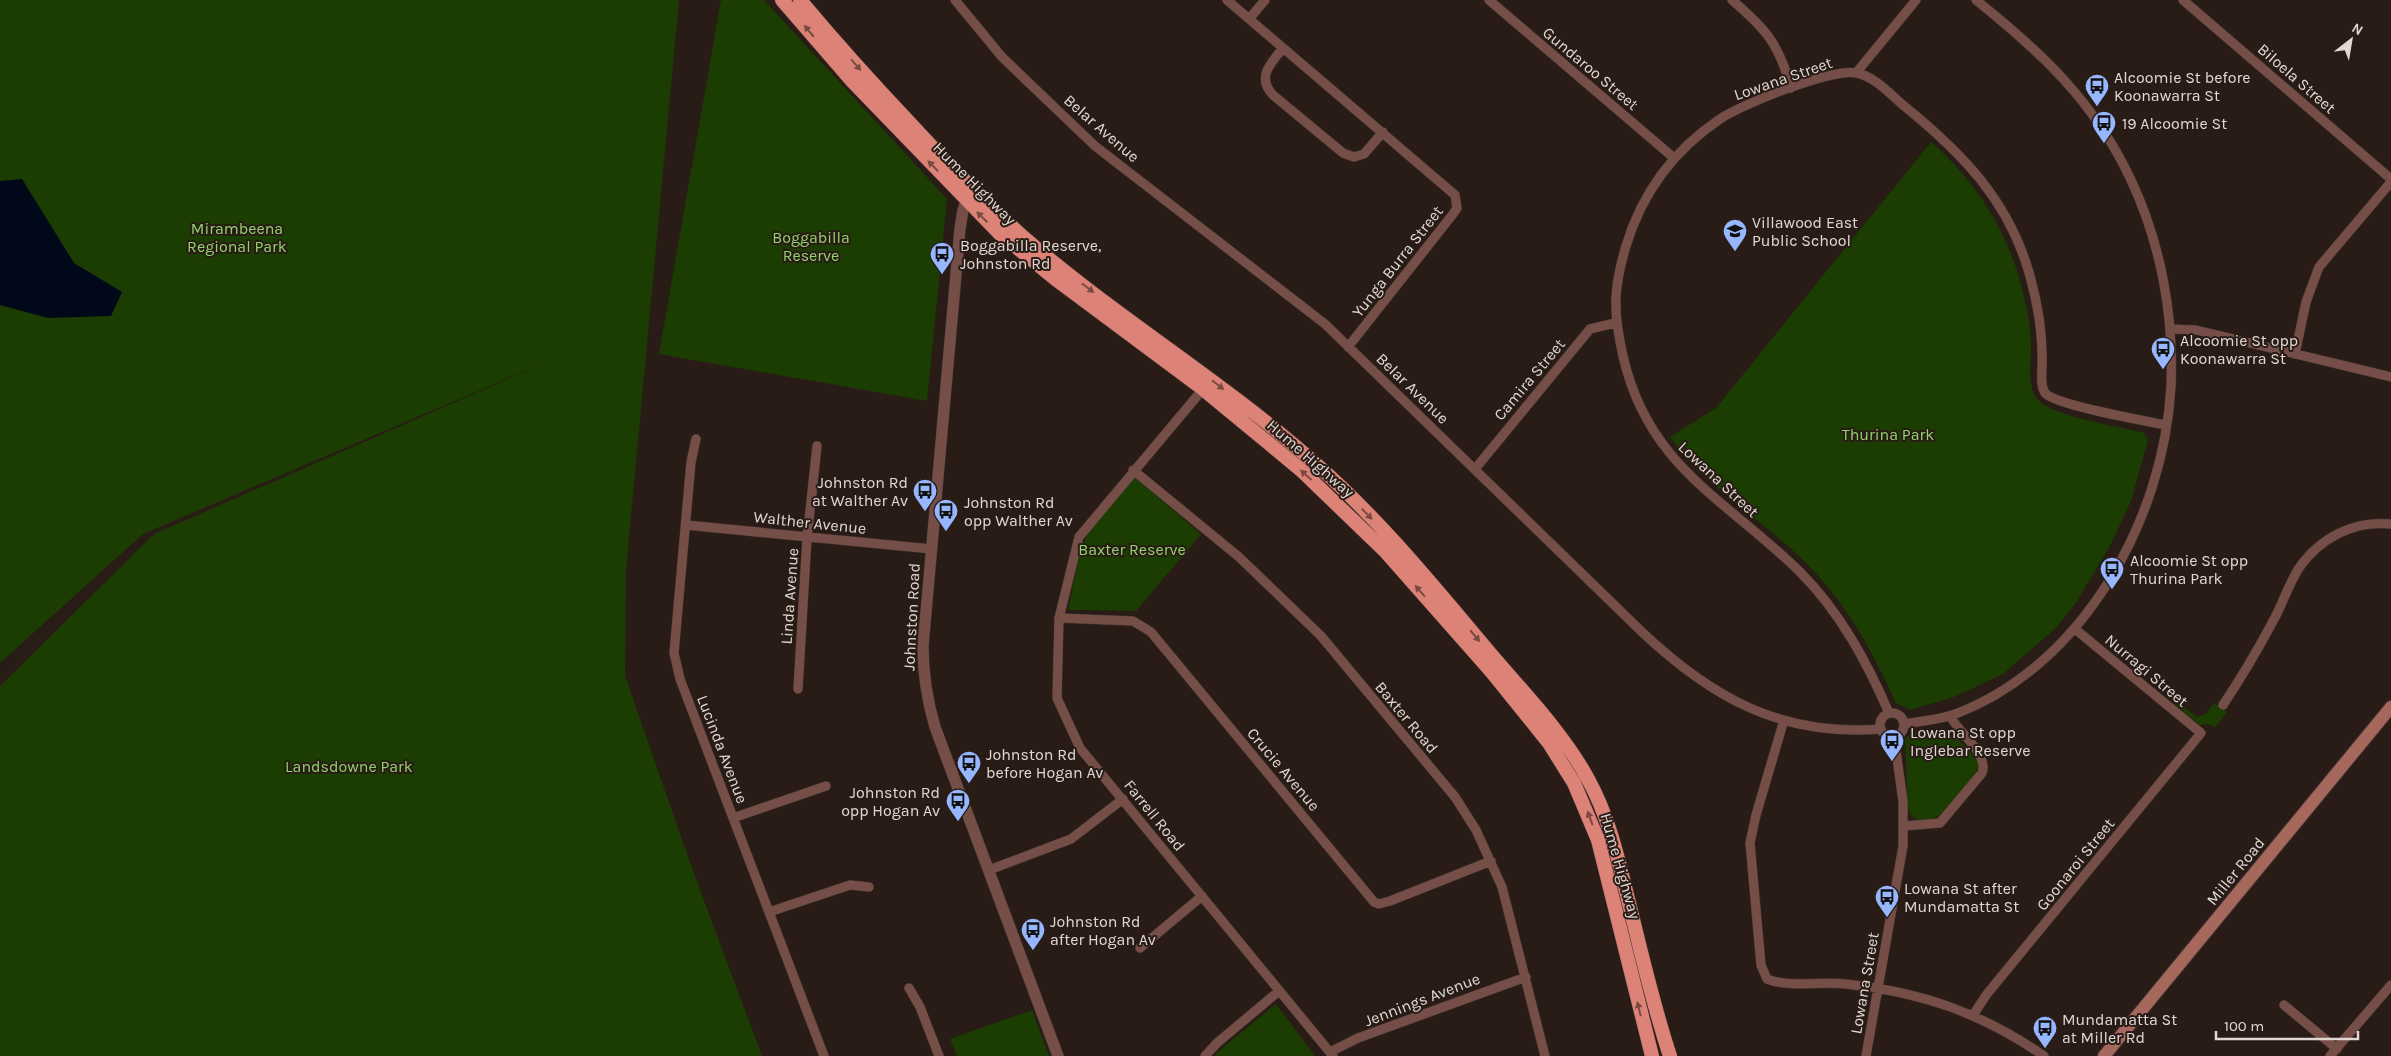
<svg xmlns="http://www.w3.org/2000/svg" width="2391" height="1056" font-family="Karla,sans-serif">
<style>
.green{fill:#1b3d01}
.water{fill:#000819}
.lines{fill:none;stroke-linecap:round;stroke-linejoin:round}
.minor-casing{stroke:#433631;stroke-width:10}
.tertiary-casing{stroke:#433631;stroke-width:12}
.secondary-casing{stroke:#433631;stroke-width:14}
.trunk-casing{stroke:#433631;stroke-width:15}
.minor{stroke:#754e48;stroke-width:9}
.tertiary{stroke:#754e48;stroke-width:11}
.secondary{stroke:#a6675d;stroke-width:12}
.trunk{stroke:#dc8276;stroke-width:14}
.oneway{fill:#7a4a41}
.labels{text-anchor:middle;stroke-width:4;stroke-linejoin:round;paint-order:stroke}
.street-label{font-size:16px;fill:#e1d8d4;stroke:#291c16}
.poi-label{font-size:16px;fill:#e1d8d4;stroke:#291c16;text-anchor:start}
.park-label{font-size:16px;fill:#91d46d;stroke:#291c16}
</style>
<rect width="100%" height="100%" fill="#291c16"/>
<path class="green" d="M0,0H679L626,570L625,676L693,871L762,1056H0V686L154,534L558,357L143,534L0,663Z
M721,0H764L947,199L927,401L659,354Z
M1931,142C1980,185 2014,241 2026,306C2029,318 2030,330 2031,343C2032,362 2025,386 2039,401C2053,416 2122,427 2144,433L2148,440L2131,501L2110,546L2075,604L2056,628L2003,674L1954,697L1910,710L1896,703C1869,643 1840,592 1790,548C1750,512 1701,481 1670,437L1716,408Z
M1134,477L1201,534L1136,611L1068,610L1080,553L1087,535Z
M2175,700L2197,717L2206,714L2214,703L2227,712L2215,727L2207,724L2200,725L2173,703Z
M1937,728C1949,728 1975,753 1979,765L1976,772C1963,789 1945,823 1921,820C1914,820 1910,814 1908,808L1905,739L1910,734Z
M1276,1004L1315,1056H1215V1054Z
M1032,1010L1049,1056H957L950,1039Z"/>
<path class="water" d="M22,179L74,263L122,292L111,316L48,318L0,305V181Z"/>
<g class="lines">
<defs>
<path id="minor" d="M955,0L1002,57L1095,146L1325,324L1642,632C1712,698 1782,737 1881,729
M1227,0L1455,195L1457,208L1453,214L1348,347
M1489,0L1674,158
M1732,0C1766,29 1779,44 1791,88
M2183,0L2391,179
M1249,19L1265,0
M1283,48C1271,63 1256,77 1273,95L1343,153L1354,157L1364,154L1383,132
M1856,73L1916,0
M2170,329L2196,330L2391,377
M2295,354L2306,302L2319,267L2391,182
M1203,389L1079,537L1059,618L1057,698L1080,748L1333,1056
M696,439L691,462L674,653L680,679L824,1056
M1475,469L1590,329L1615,323
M1133,470L1239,557L1321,636L1455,797L1476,830L1502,887L1545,1056
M686,525L932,549
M1059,618L1133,621L1151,632L1374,902L1379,904L1390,901L1491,861
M798,689L807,538L817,446
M2223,705C2241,678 2257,651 2272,623C2282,606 2288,585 2299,568C2320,538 2354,520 2391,524
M1889,713C1867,662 1840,612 1800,572C1726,499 1648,467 1623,356C1613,312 1613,289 1626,246C1642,193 1674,150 1720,119C1742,104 1832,68 1857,73C1875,77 1890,94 1903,105C1962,153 2009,200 2030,276C2038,305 2043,335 2042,365C2042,374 2040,385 2045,393C2055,405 2146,421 2166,425
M1880 725a12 12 0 1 1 24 0a12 12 0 1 1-24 0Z
M1784,720L1756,815L1750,843L1761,965L1767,979C1788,988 1823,981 1846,984C1921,992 1982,1013 2044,1056
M1904,724C1921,721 1941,720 1958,713C2085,663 2164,518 2171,386C2174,316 2161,244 2131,180C2094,101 2042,53 1976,0
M733,818L826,786
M1904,826L1940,823L1982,773C1989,754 1959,733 1950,716
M989,870L1071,839L1123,799
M769,912L850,885L869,887
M1140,948L1202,896
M909,988L920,1007L939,1056
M2284,1005L2337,1049
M1973,1015L1987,994L2201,733L2075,629
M1330,1052L1358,1038L1526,977
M1205,1056L1217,1043L1279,991
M1866,1056L1903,846V801L1894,737
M2330,1056L2391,985"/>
<path id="tertiary" d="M970,192L963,210L960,229L923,646C923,675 927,700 935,727L1058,1056"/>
<path id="secondary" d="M2104,1056L2391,707"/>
<path id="trunk" d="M782,0L852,81L999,233L1058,281L1203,389L1301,470L1386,552L1491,671L1549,743L1574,783L1598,840L1652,1056
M800,0C835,42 871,82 908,121C945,161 982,200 1022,236C1116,318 1224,382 1317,465C1381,521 1434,587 1489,652C1523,692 1563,733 1588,779C1609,817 1618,858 1628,899C1641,952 1653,1005 1670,1056"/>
</defs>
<use href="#minor" class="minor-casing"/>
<use href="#tertiary" class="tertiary-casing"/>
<use href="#secondary" class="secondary-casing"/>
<use href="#trunk" class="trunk-casing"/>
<use href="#minor" class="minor"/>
<use href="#tertiary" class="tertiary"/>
<use href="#secondary" class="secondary"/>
<use href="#trunk" class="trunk"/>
</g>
<defs><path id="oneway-solid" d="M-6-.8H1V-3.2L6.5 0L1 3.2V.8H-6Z" transform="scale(1.25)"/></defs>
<g class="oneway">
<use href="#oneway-solid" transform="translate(809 31) rotate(-130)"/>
<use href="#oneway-solid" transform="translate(856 65) rotate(48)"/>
<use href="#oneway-solid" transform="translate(933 166) rotate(-134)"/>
<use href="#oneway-solid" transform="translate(982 217) rotate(-136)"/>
<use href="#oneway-solid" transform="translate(1088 288) rotate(37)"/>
<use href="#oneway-solid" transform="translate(1218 385) rotate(38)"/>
<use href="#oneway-solid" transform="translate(1306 475) rotate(-138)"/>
<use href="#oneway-solid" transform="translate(1367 514) rotate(46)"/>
<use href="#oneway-solid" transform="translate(1420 591) rotate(-131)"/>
<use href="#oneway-solid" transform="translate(1475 636) rotate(50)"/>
<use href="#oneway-solid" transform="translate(1590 818) rotate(-110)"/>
<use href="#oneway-solid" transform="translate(1639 1009) rotate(-104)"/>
</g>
<defs>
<symbol id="bus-pin" viewBox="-11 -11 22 30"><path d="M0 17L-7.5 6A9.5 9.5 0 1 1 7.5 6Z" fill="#96b6fd" stroke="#291c16"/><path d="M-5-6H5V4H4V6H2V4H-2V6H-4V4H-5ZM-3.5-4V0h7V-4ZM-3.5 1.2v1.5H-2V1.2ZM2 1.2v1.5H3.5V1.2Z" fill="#111"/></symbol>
<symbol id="school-pin" viewBox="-11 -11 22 30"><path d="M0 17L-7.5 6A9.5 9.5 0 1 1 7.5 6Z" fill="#96b6fd" stroke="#291c16"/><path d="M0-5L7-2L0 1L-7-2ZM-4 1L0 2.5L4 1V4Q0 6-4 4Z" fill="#111"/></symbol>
</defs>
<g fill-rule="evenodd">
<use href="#bus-pin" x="2083" y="72" width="28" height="38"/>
<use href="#bus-pin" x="2090" y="109" width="28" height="38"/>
<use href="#school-pin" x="1721" y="217" width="28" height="38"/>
<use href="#bus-pin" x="928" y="240" width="28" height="38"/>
<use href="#bus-pin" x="2149" y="335" width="28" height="38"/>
<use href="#bus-pin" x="911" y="477" width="28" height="38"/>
<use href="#bus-pin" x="932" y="497" width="28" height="38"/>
<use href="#bus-pin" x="2098" y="555" width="28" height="38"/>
<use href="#bus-pin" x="1878" y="727" width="28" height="38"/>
<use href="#bus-pin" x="955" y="749" width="28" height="38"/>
<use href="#bus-pin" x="944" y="787" width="28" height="38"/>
<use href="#bus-pin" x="1873" y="883" width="28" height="38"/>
<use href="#bus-pin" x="1019" y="916" width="28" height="38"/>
<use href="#bus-pin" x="2031" y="1014" width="28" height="38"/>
</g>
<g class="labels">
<g class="street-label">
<text transform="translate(1591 68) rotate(40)" y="6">Gundaroo Street</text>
<text transform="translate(1783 78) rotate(-19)" y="6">Lowana Street</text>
<text transform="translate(2297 78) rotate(41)" y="6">Biloela Street</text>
<text transform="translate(1102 128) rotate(41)" y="6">Belar Avenue</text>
<text transform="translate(975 183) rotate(45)" y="6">Hume Highway</text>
<text transform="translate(1397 261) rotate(-52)" y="6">Yunga Burra Street</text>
<text transform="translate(1529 379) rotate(-50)" y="6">Camira Street</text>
<text transform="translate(1413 388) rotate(44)" y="6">Belar Avenue</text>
<text transform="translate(1311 458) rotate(41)" y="6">Hume Highway</text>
<text transform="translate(1719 479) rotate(43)" y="6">Lowana Street</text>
<text transform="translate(810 522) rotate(6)" y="6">Walther Avenue</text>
<text transform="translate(789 596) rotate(-86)" y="6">Linda Avenue</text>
<text transform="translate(911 617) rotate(-87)" y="6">Johnston Road</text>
<text transform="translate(2147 670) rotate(40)" y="6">Nurragi Street</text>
<text transform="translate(1407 717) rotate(50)" y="6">Baxter Road</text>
<text transform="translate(723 749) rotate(69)" y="6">Lucinda Avenue</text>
<text transform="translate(1284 769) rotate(50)" y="6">Crucie Avenue</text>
<text transform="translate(1155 815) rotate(51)" y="6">Farrell Road</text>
<text transform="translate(2075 864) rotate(-51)" y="6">Goonaroi Street</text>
<text transform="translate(1621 866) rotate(74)" y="6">Hume Highway</text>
<text transform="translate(2235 871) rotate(-51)" y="6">Miller Road</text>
<text transform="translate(1864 983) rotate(-80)" y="6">Lowana Street</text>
<text transform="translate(1422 999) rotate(-21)" y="6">Jennings Avenue</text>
</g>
<g class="poi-label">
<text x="2114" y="83">Alcoomie St before<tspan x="2114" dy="18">Koonawarra St</tspan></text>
<text x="2122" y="129">19 Alcoomie St</text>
<text x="1752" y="228">Villawood East<tspan x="1752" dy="18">Public School</tspan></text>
<text x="960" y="251">Boggabilla Reserve,<tspan x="960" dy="18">Johnston Rd</tspan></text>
<text x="2180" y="346">Alcoomie St opp<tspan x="2180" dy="18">Koonawarra St</tspan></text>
<text x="908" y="488" text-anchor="end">Johnston Rd<tspan x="908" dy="18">at Walther Av</tspan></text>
<text x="964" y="508">Johnston Rd<tspan x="964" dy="18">opp Walther Av</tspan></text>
<text x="2130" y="566">Alcoomie St opp<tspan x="2130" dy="18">Thurina Park</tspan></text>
<text x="1910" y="738">Lowana St opp<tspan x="1910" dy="18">Inglebar Reserve</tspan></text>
<text x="986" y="760">Johnston Rd<tspan x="986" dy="18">before Hogan Av</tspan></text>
<text x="940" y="798" text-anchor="end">Johnston Rd<tspan x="940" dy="18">opp Hogan Av</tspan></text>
<text x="1904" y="894">Lowana St after<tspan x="1904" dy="18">Mundamatta St</tspan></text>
<text x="1050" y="927">Johnston Rd<tspan x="1050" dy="18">after Hogan Av</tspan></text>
<text x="2062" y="1025">Mundamatta St<tspan x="2062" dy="18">at Miller Rd</tspan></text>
</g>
<g class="park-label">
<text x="237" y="234">Mirambeena<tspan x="237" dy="18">Regional Park</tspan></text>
<text x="811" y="243">Boggabilla<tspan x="811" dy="18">Reserve</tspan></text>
<text x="1888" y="440">Thurina Park</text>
<text x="1132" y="555">Baxter Reserve</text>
<text x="349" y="772">Landsdowne Park</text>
</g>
</g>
<g transform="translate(2351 40) rotate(31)" stroke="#291c16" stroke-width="4" paint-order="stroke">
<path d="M0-4L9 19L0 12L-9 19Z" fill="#e1d8d4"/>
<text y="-8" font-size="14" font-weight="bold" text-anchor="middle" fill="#e1d8d4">N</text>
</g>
<path d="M2216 1031v8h142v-8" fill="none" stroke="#e1d8d4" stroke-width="2.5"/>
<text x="2224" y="1031" font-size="15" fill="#e1d8d4" stroke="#291c16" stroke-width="4" paint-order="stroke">100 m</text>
</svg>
